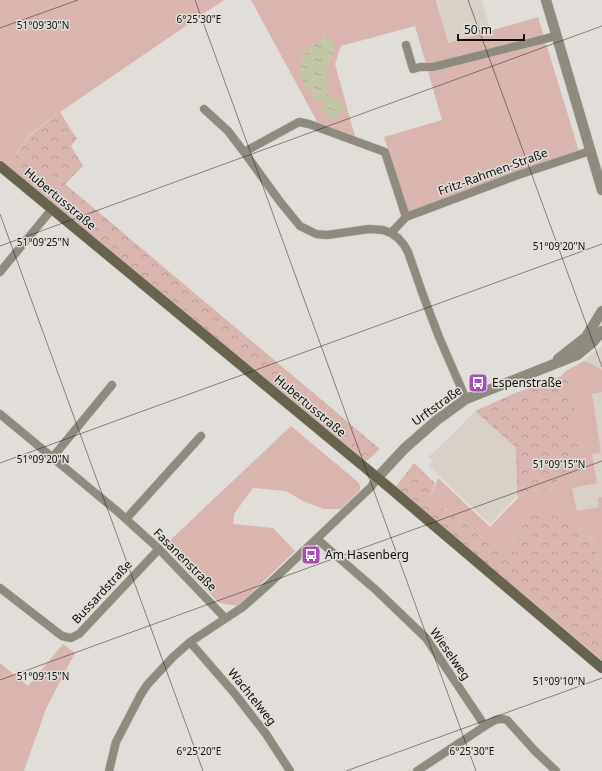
<svg xmlns="http://www.w3.org/2000/svg" width="602" height="771" font-family="'Noto Sans',sans-serif">
<style>
.built{fill:#d9d1c7}
.green{fill:#d9b5af}
.forest{fill:url(#forest-crowns)}
.water{fill:url(#water-ripples)}
.lines{fill:none;stroke-linecap:round;stroke-linejoin:round}
.minor-casing{stroke:#bbb9b5;stroke-width:9}
.tertiary-casing{stroke:#bbb9b5;stroke-width:11}
.secondary-casing{stroke:#bbb9b5;stroke-width:11}
.minor{stroke:#8e8a7d;stroke-width:8}
.tertiary{stroke:#8e8a7d;stroke-width:10}
.secondary{stroke:#68634f;stroke-width:10}
.ticks{fill:none;stroke:#100f0d;stroke-width:1;stroke-opacity:0.45}
.labels{text-anchor:middle;stroke-width:3;stroke-linejoin:round;paint-order:stroke}
.street-label{font-size:12px;fill:#100f0d;stroke:#e1deda}
.poi-label{font-size:12px;fill:#100f0d;stroke:#e1deda;text-anchor:start}
.ticks-label{font-size:10px;text-anchor:middle;fill:#100f0d;stroke:#e1deda;stroke-width:3;stroke-linejoin:round;paint-order:stroke}
</style>
<defs>
<pattern id="forest-crowns" width="20" height="18" patternUnits="userSpaceOnUse"><rect width="20" height="18" fill="#d9b5af"/><path d="M2 6a3 3 0 1 1 6 0M12 15a3 3 0 1 1 6 0" fill="none" stroke="#b99a95"/></pattern>
<pattern id="water-ripples" width="26" height="14" patternUnits="userSpaceOnUse"><rect width="26" height="14" fill="#c1c7a6"/><path d="M2 4q2-2 4 0t4 0M15 11q2-2 4 0t4 0" fill="none" stroke="#a5aa8e"/></pattern>
</defs>
<rect width="100%" height="100%" fill="#e1deda"/>
<path class="built" d="M437,0H482L490,30L447,43Z
M602,346V570L593,541L568,502L579,447L572,433V395L569,377L566,371L584,361Z
M475,411L516,448L517,496L490,524L428,465L432,461L428,457L453,434Z"/>
<path class="green" d="M0,0H224L60,112L29,135L7,166L0,160Z
M251,0H436L448,43L538,17L579,151L408,213L384,137L442,120L415,26L341,46L335,64L356,140L320,127Z
M584,361L590,363L602,370V392L592,394L601,453L592,454L597,483L572,488L577,511L599,507L598,498L602,497V570L593,540L587,533L571,523L522,527L515,538L505,548L493,546L456,517L430,498L438,478L490,527L519,497L530,491L552,489L559,478L573,463L579,447L572,433L575,410L569,377L566,371Z
M291,426L359,483L360,486V490L341,509H324L303,501L286,491L253,488L234,514L233,524L273,528L295,551L238,606L219,603L164,546Z
M63,644L75,653L46,709L24,771H0V663L28,686Z"/>
<path class="forest" d="M60,112L77,139L71,146L83,166L65,184L380,449L368,460L364,462L358,458L55,205L7,166L29,136Z
M566,371L569,377L575,410L572,433L579,447L573,463L559,478L552,489L530,491L519,497L517,496L516,448L475,411L513,394L561,376Z
M414,463L435,483L430,498L456,517L493,546L505,548L515,538L522,527L534,513L557,516L571,523L587,533L593,541L602,570V660L395,488Z"/>
<path class="water" d="M325,36C329,37 330,38 332,42C338,54 330,58 327,69C325,76 328,82 326,88L328,90V94C337,99 342,99 343,111C340,115 335,119 329,117C326,116 325,115 324,112C323,107 326,105 322,100L315,99L312,98V88L307,89L304,88C305,80 303,82 301,76C300,70 300,62 303,56C304,52 309,51 311,46L321,41Z"/>
<g class="lines">
<defs>
<path id="minor" d="M406,45L413,69L420,67H433L556,36
M204,109L228,131L244,152L281,203L300,226L316,234L327,235L369,229L383,230L391,233L398,238L404,245L408,252L423,295L439,337L466,399
M244,152L299,122L309,124L385,152L406,217L391,233
M406,217L518,175L590,151
M0,272L52,209
M0,414L117,511L159,549L225,618
M52,458L112,385
M126,519L201,436
M317,539L376,590L426,638L485,726C493,721 498,717 507,720L535,751L556,771
M0,588L62,636L71,638L79,634L159,549
M190,642L235,694L266,734L290,771
M109,771L116,742L140,696L147,685L173,657L190,642L243,607L270,583L371,487L377,478
M417,771L485,726"/>
<path id="tertiary" d="M546,0L602,190
M558,359L586,337L602,311
M377,478L405,448L437,420L466,399L577,355L593,342L602,331"/>
<path id="secondary" d="M0,166L391,489L602,668"/>
</defs>
<use href="#minor" class="minor-casing"/>
<use href="#tertiary" class="tertiary-casing"/>
<use href="#secondary" class="secondary-casing"/>
<use href="#minor" class="minor"/>
<use href="#tertiary" class="tertiary"/>
<use href="#secondary" class="secondary"/>
</g>
<path class="ticks" d="M195,0L476,771M468,0L602,367M0,28L78,0M0,214L203,771M0,246L602,26M0,463L602,244M0,680L602,461M346,771L602,678"/>
<defs>
<symbol id="bus-square" viewBox="-11 -11 22 22"><rect x="-9" y="-9" width="18" height="18" rx="4" fill="#a84cb6" stroke="#e1deda"/><path d="M-5-6H5V4H4V6H2V4H-2V6H-4V4H-5ZM-3.5-4V0h7V-4ZM-3.5 1.2v1.5H-2V1.2ZM2 1.2v1.5H3.5V1.2Z" fill="#fff"/></symbol>
</defs>
<g fill-rule="evenodd">
<use href="#bus-square" x="467" y="372" width="22" height="22"/>
<use href="#bus-square" x="300" y="544" width="22" height="22"/>
</g>
<g class="labels">
<g class="street-label">
<text transform="translate(493 172) rotate(-20)" y="4">Fritz-Rahmen-Straße</text>
<text transform="translate(60 199) rotate(40)" y="4">Hubertusstraße</text>
<text transform="translate(310 406) rotate(40)" y="4">Hubertusstraße</text>
<text transform="translate(437 406) rotate(-36)" y="4">Urftstraße</text>
<text transform="translate(185 560) rotate(45)" y="4">Fasanenstraße</text>
<text transform="translate(102 592) rotate(-47)" y="4">Bussardstraße</text>
<text transform="translate(450 654) rotate(55)" y="4">Wieselweg</text>
<text transform="translate(252 697) rotate(51)" y="4">Wachtelweg</text>
</g>
<g class="poi-label">
<text x="492" y="387">Espenstraße</text>
<text x="325" y="559">Am Hasenberg</text>
</g>
</g>
<g class="ticks-label">
<text x="199" y="23">6°25'30"E</text>
<text x="43" y="29">51°09'30"N</text>
<text x="43" y="246">51°09'25"N</text>
<text x="559" y="250">51°09'20"N</text>
<text x="43" y="463">51°09'20"N</text>
<text x="559" y="468">51°09'15"N</text>
<text x="43" y="680">51°09'15"N</text>
<text x="559" y="685">51°09'10"N</text>
<text x="199" y="755">6°25'20"E</text>
<text x="472" y="755">6°25'30"E</text>
</g>
<path d="M458 34v6h66v-6" fill="none" stroke="#100f0d" stroke-width="2"/>
<text x="464" y="34" font-size="12" fill="#100f0d" stroke="#e1deda" stroke-width="3" paint-order="stroke">50 m</text>
</svg>
